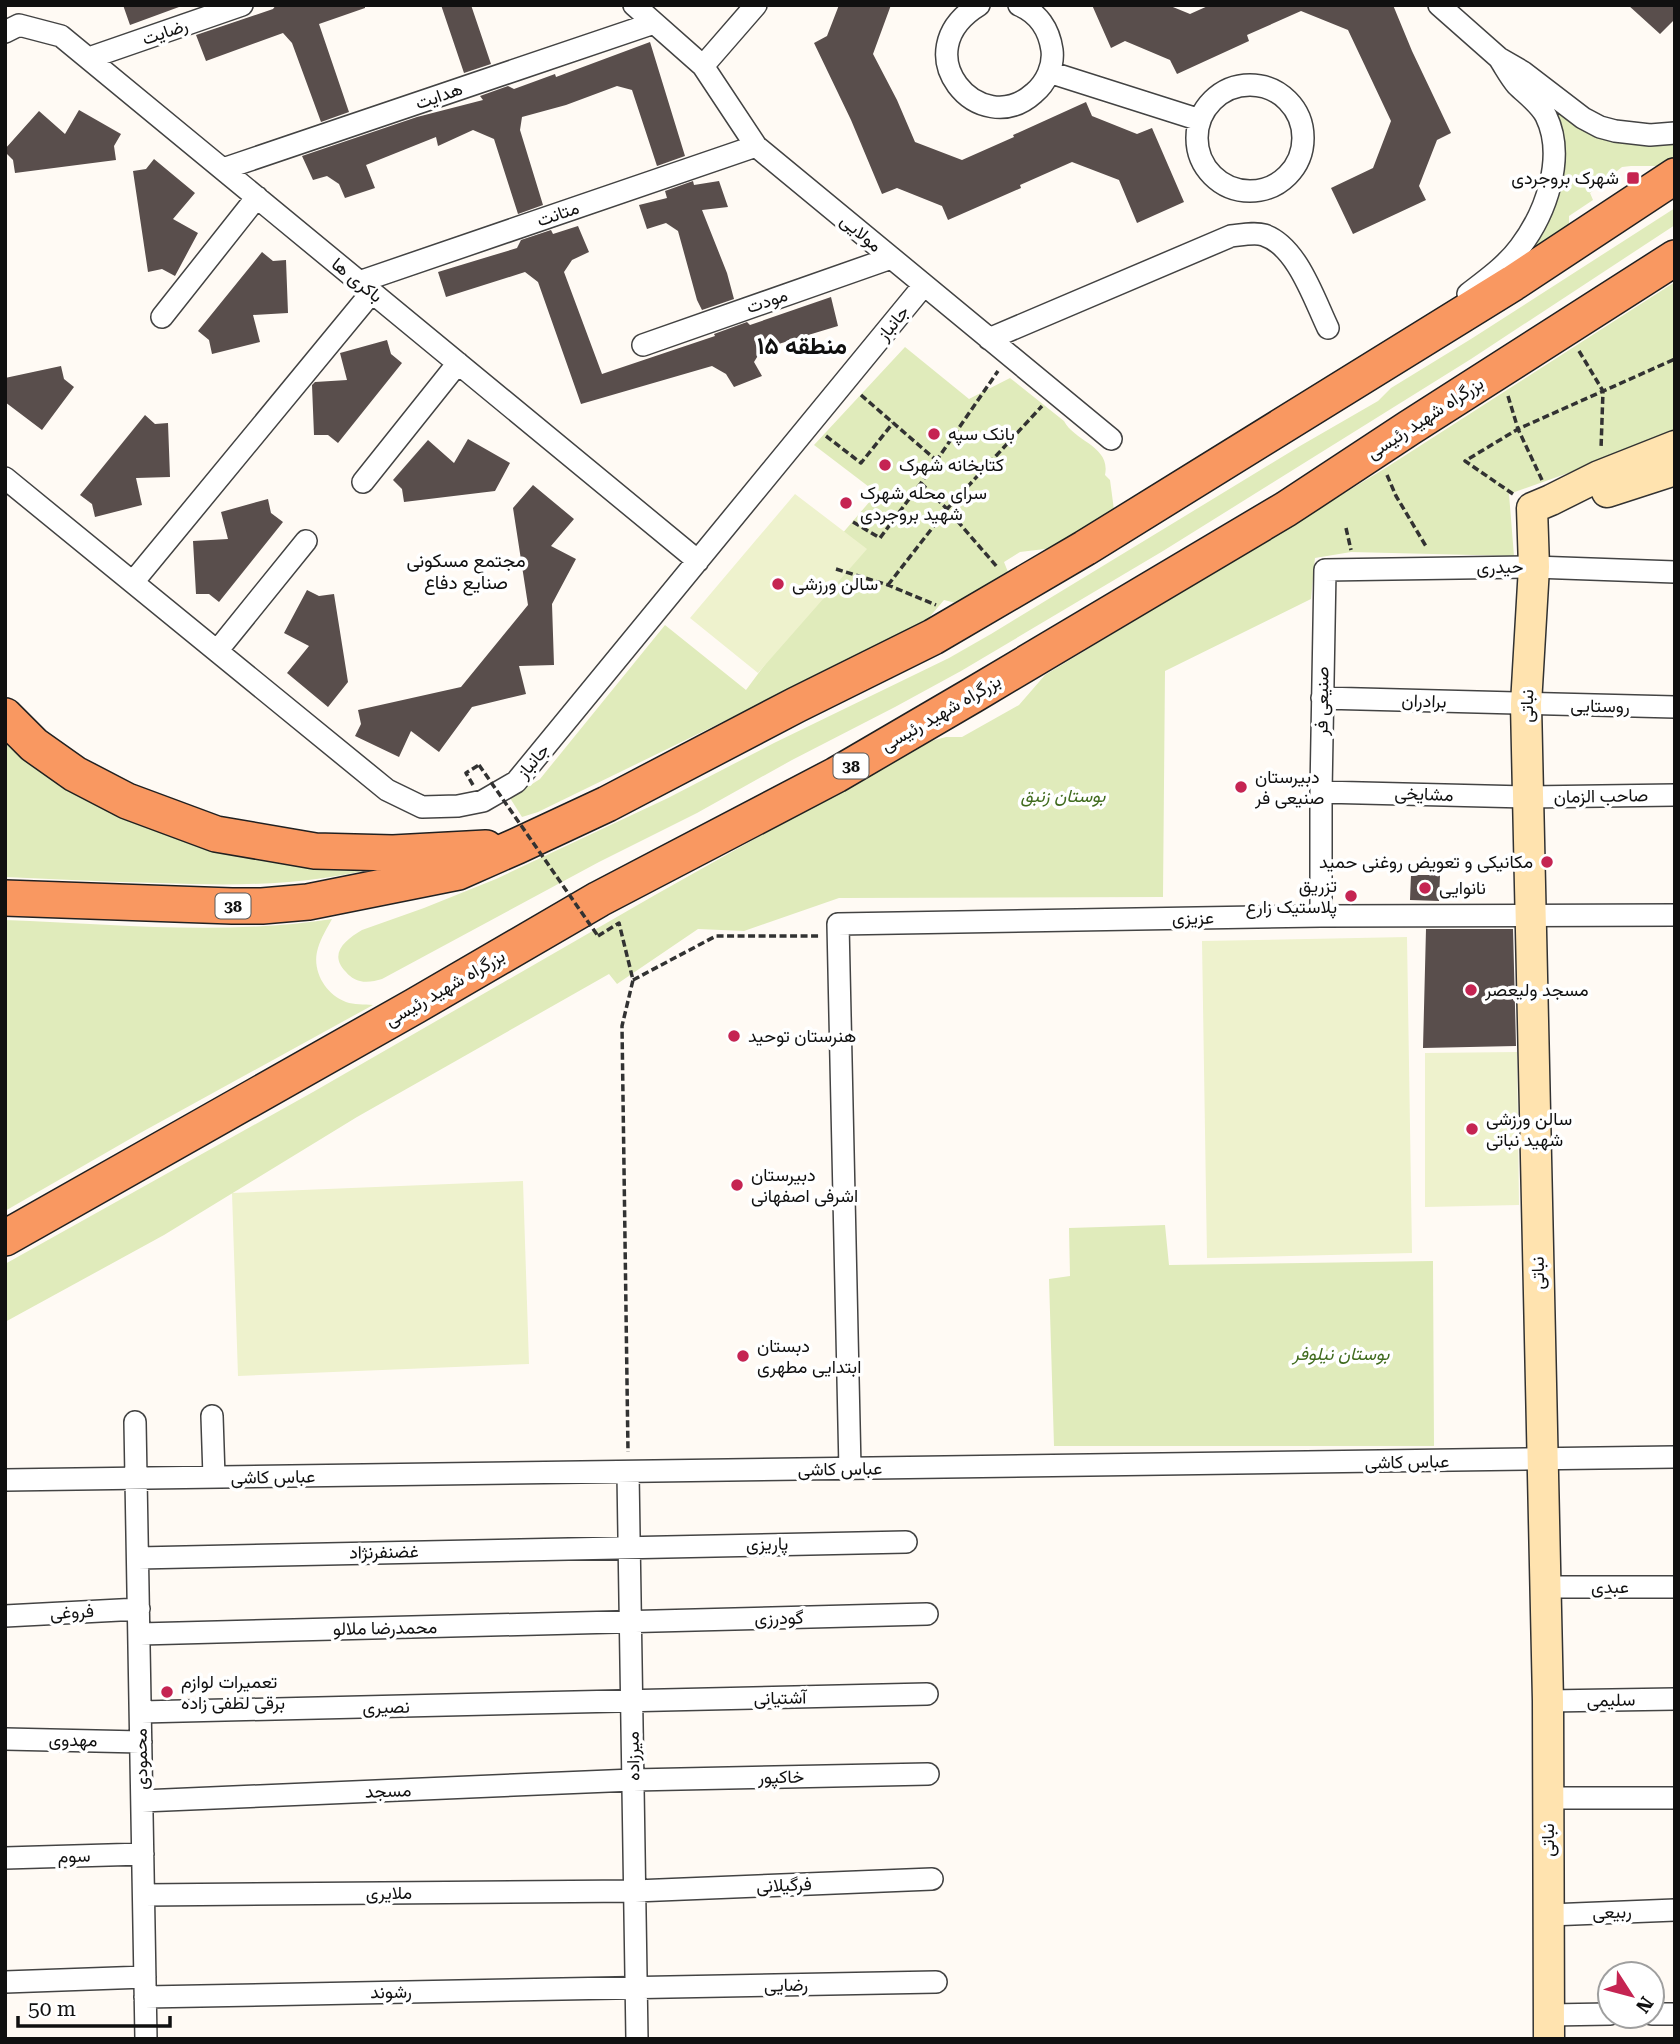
<svg xmlns="http://www.w3.org/2000/svg" width="1680" height="2044" font-family="'Roboto Serif',Vazirmatn,serif">
<style>
.green{fill:#e0ebbb}
.pitch{fill:#eef2cd}
.building{fill:#594e4c}
.lines{fill:none;stroke-linecap:round;stroke-linejoin:round}
.minor-casing{stroke:#434343;stroke-width:24}
.secondary-casing{stroke:#323232;stroke-width:33}
.trunk-casing{stroke:#212121;stroke-width:38}
.path{stroke:#323232;stroke-width:3.5;stroke-dasharray:7 3.5;stroke-linecap:butt}
.minor{stroke:#fff;stroke-width:21}
.secondary{stroke:#ffe3af;stroke-width:30}
.trunk{stroke:#f99861;stroke-width:35}
.path-bridge{stroke:#323232;stroke-width:3.5;stroke-dasharray:7 3.5;stroke-linecap:butt}
.poi-dot{fill:#c52452;stroke:#fff;stroke-width:2.5}
.labels{text-anchor:middle;stroke-width:7;stroke-linejoin:round;paint-order:stroke}
.shield{fill:#fff;stroke:#585858;stroke-width:2}
.shield-label{font-size:16px;font-weight:bold;fill:#101010}
.street-label{font-size:18px;fill:#101010;stroke:#fff}
.poi-label{font-size:18px;fill:#101010;stroke:#fff;text-anchor:start}
.park-label{font-size:18px;font-style:italic;fill:#406b1e;stroke:#fff}
.neighbourhood-label{font-size:19px;fill:#101010;stroke:#fff}
.district-label{font-size:24px;font-weight:bold;fill:#101010;stroke:#fff}
</style>
<rect width="100%" height="100%" fill="#fffaf4"/>
<path class="green" d="M1533,93L1559,110L1675,140V157L1659,166H1631L1622,167L1590,193L1593,200L1569,216V225L1533,251H1525L1555,189Z
M1675,208V225L1471,359L1163,551L961,671L895,707L792,760L697,813L599,862L382,979C375,981 367,983 360,981C355,980 349,976 346,972C328,954 345,940 362,930L424,908L496,879L668,798L774,743L949,658L991,634L1300,446L1378,401L1391,388L1471,339Z
M1675,282V435L1509,494L1514,556L1351,552L1315,558L1311,599L1165,671L1163,897L839,898L744,931L698,929L617,984L609,974L357,1117L164,1235L5,1322V1264L313,1092L655,895L927,742L946,737H962L1019,705L1045,675L1384,469Z
M905,347L969,399L1010,378L1064,421C1075,442 1111,446 1105,475L1110,480L1114,510L1053,548L1020,552L1004,562L1008,572L956,603L944,600L927,620L860,655L538,812L522,817L510,798L540,779L665,625L746,690L836,569L841,535L877,493L814,445Z
M5,728L82,788L393,863C317,886 240,886 160,883C109,882 57,879 5,877Z
M332,919C327,928 321,938 318,948C311,970 325,994 346,1002C354,1005 364,1004 373,1005L142,1132L5,1211V920C114,924 223,936 332,919Z
M1165,1225L1169,1265L1433,1261L1434,1446H1054L1049,1279L1070,1276L1069,1228Z"/>
<path class="pitch" d="M795,494L867,549L758,673L690,618Z
M1407,937L1412,1253L1207,1258L1202,941Z
M1517,1052L1519,1205L1425,1207V1053Z
M523,1181L529,1364L238,1376L232,1193Z"/>
<path class="building" d="M123,5H179V7L130,25Z
M276,5H365V8L319,24L349,112L321,122L292,43L283,33L206,61L196,35L273,9Z
M441,5H471L491,64L464,73Z
M839,5H891L873,54L897,100L915,142L962,160L1014,137L1013,135L1086,102L1092,116L1137,134L1152,128L1184,202L1137,223L1119,180L1072,162L1020,185L1021,188L948,220L942,206L897,188L882,194L851,120L814,43L827,36Z
M1092,5H1168L1190,14L1210,5H1393L1412,51L1451,133L1437,140L1419,186L1426,200L1353,234L1331,188L1373,168L1391,121L1348,30L1301,11L1247,35L1249,41L1177,74L1170,60L1125,41L1111,48Z
M1628,5H1675V19L1660,34Z
M650,42L685,156L657,166L632,90L617,86L566,105L522,117L520,130L543,205L518,214L494,139L473,130L438,146L436,137L366,165L375,188L345,198L339,184L327,176L313,180L302,156L417,117L483,100L480,96L508,86L514,89L555,74L556,77Z
M79,110L121,134L114,146L116,160L15,173L13,160L5,152V149L39,111L65,134Z
M154,159L195,193L173,219L198,233L175,276L162,269L148,272L133,171L146,169Z
M693,181L694,185L719,181L728,207L702,210L727,273L734,299L702,310L697,300L678,231L666,223L647,229L639,205L667,198L665,191Z
M578,226L589,252L572,260L564,272L602,374L715,336L714,334L747,322L750,325L831,297L838,326L762,349L754,362L762,376L734,387L726,374L712,366L581,404L538,282L525,272L446,297L438,272L517,248L521,240L551,230L553,234Z
M262,252L273,261L286,260L288,313L253,315L260,342L212,354L209,340L198,331Z
M387,340L391,354L402,363L338,443L328,435H314L312,385L315,382L347,380L340,353Z
M61,366L64,379L74,387L42,430L5,402V378Z
M145,415L155,424L168,423L170,477L136,478L142,505L95,517L92,504L80,495Z
M468,439L510,463L495,491L404,502L402,489L393,480L428,440L454,463Z
M533,485L574,519L551,546L576,559L552,604L554,665L519,666L526,694L472,707L439,752L411,731L399,757L355,736L361,724L358,710L461,687L528,605L513,508Z
M268,499L271,513L283,522L219,602L209,594H196L193,541L228,539L221,512Z
M307,590L319,596L334,594L348,682L328,707L287,673L309,646L284,633Z
M1411,875H1440L1439,901L1410,900Z
M1426,929H1513L1516,1046L1423,1048Z"/>
<g class="lines">
<defs>
<path id="minor" d="M634,5L703,66L756,146L1111,439
M979,5C902,52 980,142 1034,93C1046,83 1054,66 1052,50C1049,29 1038,13 1019,5
M1439,5L1499,58L1523,72L1583,118L1600,127L1615,131L1650,135L1675,133
M5,32L19,25L61,36L698,561
M89,58L242,5
M703,66L756,5
M1049,72L1200,120
M1197 138a53 53 0 1 1 106 0a53 53 0 1 1-106 0Z
M223,169L654,23
M359,282L756,146
M1468,294C1486,280 1506,266 1520,247C1546,213 1566,157 1546,116C1540,104 1526,94 1517,85C1510,77 1505,67 1499,58
M162,317L257,197
M989,339L1231,236C1241,235 1255,232 1264,235C1297,246 1314,299 1328,328
M643,345L891,258
M5,478L387,790L422,807L458,806L483,801L516,782L924,285
M363,482L458,363
M133,582L372,292
M217,651L306,541
M1322,698L1675,707
M1321,792L1528,797L1675,795
M1321,916V792L1325,570L1534,567L1675,572
M212,1416L214,1477
M135,1422L146,2039
M850,1469L838,924L1321,916L1675,915
M628,1473L637,2039
M5,1480L1675,1457
M138,1558L906,1542
M1545,1587H1675
M5,1616L139,1609
M140,1634L927,1614
M1548,1701L1675,1699
M141,1712L927,1694
M5,1739L141,1742
M1548,1798H1675
M142,1801L633,1780L928,1774
M5,1858L143,1854
M144,1895L635,1891L932,1879
M1549,1915L1675,1910
M5,1982L145,1977
M145,1997L936,1982
M1652,2014H1675
M1549,2015L1610,2014"/>
<path id="secondary" d="M1607,492L1675,470
M1549,2039L1548,1701L1526,704L1534,567L1532,508L1551,500L1599,476L1675,446"/>
<path id="trunk" d="M5,716L34,745L75,774L127,801L216,834L315,851L393,853L486,848
M5,898L232,906H262L308,902L458,872L517,846L607,804L796,705L933,637L1085,548L1513,283L1675,176
M5,1238L415,1006L599,899L836,775L973,695L1286,509L1409,428L1675,258"/>
</defs>
<use href="#minor" class="minor-casing"/>
<use href="#secondary" class="secondary-casing"/>
<use href="#trunk" class="trunk-casing"/>
<path class="path" d="M1579,351L1603,391L1601,449
M861,395L936,460
M1508,396L1518,429L1542,480
M826,436L861,463L893,423
M1387,475L1396,496L1427,548
M921,483L947,509L998,568
M1513,494L1465,461L1518,429L1675,359
M853,522L880,538L921,483L998,371
M1346,528L1351,550
M836,569L888,585L936,605
M888,585L947,509L1042,406
M473,785L466,773L479,765
M598,936L619,923L633,980L622,1026L628,1452
M633,980L716,936H819"/>
<use href="#minor" class="minor"/>
<use href="#secondary" class="secondary"/>
<use href="#trunk" class="trunk"/>
<path class="path-bridge" d="M479,765L598,936"/>
</g>
<g class="poi-dot">
<rect x="1626" y="171" width="14" height="14" rx="3.5"/>
<circle cx="934" cy="434" r="7"/>
<circle cx="885" cy="465" r="7"/>
<circle cx="846" cy="503" r="7"/>
<circle cx="778" cy="584" r="7"/>
<circle cx="1241" cy="787" r="7"/>
<circle cx="1547" cy="862" r="7"/>
<circle cx="1425" cy="888" r="7"/>
<circle cx="1351" cy="896" r="7"/>
<circle cx="1471" cy="990" r="7"/>
<circle cx="734" cy="1036" r="7"/>
<circle cx="1472" cy="1129" r="7"/>
<circle cx="737" cy="1185" r="7"/>
<circle cx="743" cy="1356" r="7"/>
<circle cx="167" cy="1692" r="7"/>
</g>
<g class="labels">
<g class="shield">
<rect x="833.5" y="753.5" width="35" height="25" rx="5"/>
<rect x="215.5" y="893.5" width="35" height="25" rx="5"/>
</g>
<g class="shield-label">
<text x="851" y="772">38</text>
<text x="233" y="912">38</text>
</g>
<g class="street-label">
<text transform="translate(165 32) rotate(-19)" y="6">رضایت</text>
<text transform="translate(439 96) rotate(-19)" y="6">هدایت</text>
<text transform="translate(558 214) rotate(-19)" y="6">متانت</text>
<text transform="translate(861 233) rotate(40)" y="6">مولايی</text>
<text transform="translate(357 280) rotate(39)" y="6">باکری ها</text>
<text transform="translate(767 301) rotate(-19)" y="6">مودت</text>
<text transform="translate(893 323) rotate(-51)" y="6">جانباز</text>
<text transform="translate(1425 418) rotate(-33)" y="6">بزرگراه شهید رئیسی</text>
<text transform="translate(1500 567) rotate(-1)" y="6">حیدری</text>
<text transform="translate(1322 701) rotate(-89)" y="6">صنیعی فر</text>
<text transform="translate(1424 701) rotate(2)" y="6">برادران</text>
<text transform="translate(1527 706) rotate(-89)" y="6">نباتی</text>
<text transform="translate(1600 706) rotate(1)" y="6">روستایی</text>
<text transform="translate(941 713) rotate(-30)" y="6">بزرگراه شهید رئیسی</text>
<text transform="translate(533 761) rotate(-50)" y="6">جانباز</text>
<text transform="translate(1424 794) rotate(2)" y="6">مشایخی</text>
<text transform="translate(1601 796) rotate(-1)" y="6">صاحب الزمان</text>
<text transform="translate(1193 918) rotate(-1)" y="6">عزیزی</text>
<text transform="translate(445 988) rotate(-30)" y="6">بزرگراه شهید رئیسی</text>
<text transform="translate(1538 1273) rotate(-91)" y="6">نباتی</text>
<text transform="translate(1407 1462) rotate(-1)" y="6">عباس کاشی</text>
<text transform="translate(840 1469) rotate(-1)" y="6">عباس کاشی</text>
<text transform="translate(273 1477) rotate(-1)" y="6">عباس کاشی</text>
<text transform="translate(767 1544) rotate(-1)" y="6">پاریزی</text>
<text transform="translate(384 1552) rotate(-1)" y="6">غضنفرنژاد</text>
<text x="1610" y="1593">عبدی</text>
<text transform="translate(72 1612) rotate(-3)" y="6">فروغی</text>
<text transform="translate(779 1618) rotate(-1)" y="6">گودرزی</text>
<text transform="translate(385 1628) rotate(-1)" y="6">محمدرضا ملالو</text>
<text transform="translate(780 1698) rotate(-1)" y="6">آشتیانی</text>
<text transform="translate(1611 1700) rotate(-1)" y="6">سلیمی</text>
<text transform="translate(386 1707) rotate(-1)" y="6">نصیری</text>
<text transform="translate(73 1740) rotate(1)" y="6">مهدوی</text>
<text transform="translate(633 1756) rotate(-91)" y="6">میرزاده</text>
<text transform="translate(141 1759) rotate(-91)" y="6">محمودی</text>
<text transform="translate(781 1777) rotate(-1)" y="6">خاکپور</text>
<text transform="translate(388 1791) rotate(-2)" y="6">مسجد</text>
<text transform="translate(1548 1840) rotate(-90)" y="6">نباتی</text>
<text transform="translate(74 1856) rotate(-2)" y="6">سوم</text>
<text transform="translate(784 1885) rotate(-2)" y="6">فرگیلانی</text>
<text x="389" y="1899">ملایری</text>
<text transform="translate(1612 1912) rotate(-2)" y="6">ربیعی</text>
<text transform="translate(786 1985) rotate(-1)" y="6">رضایی</text>
<text transform="translate(391 1992) rotate(-1)" y="6">رشوند</text>
</g>
<g class="poi-label">
<text x="1619" y="184" text-anchor="end">شهرک بروجردی</text>
<text x="948" y="440">بانک سپه</text>
<text x="899" y="471">کتابخانه شهرک</text>
<text x="860" y="499">سرای محله شهرک<tspan x="860" dy="21">شهید بروجردی</tspan></text>
<text x="792" y="590">سالن ورزشی</text>
<text x="1255" y="783">دبیرستان<tspan x="1255" dy="21">صنیعی فر</tspan></text>
<text x="1533" y="868" text-anchor="end">مکانیکی و تعویض روغنی حمید</text>
<text x="1337" y="892" text-anchor="end">تزریق<tspan x="1337" dy="21">پلاستیک زارع</tspan></text>
<text x="1439" y="894">نانوایی</text>
<text x="1485" y="996">مسجد ولیعصر</text>
<text x="748" y="1042">هنرستان توحید</text>
<text x="1486" y="1125">سالن ورزشی<tspan x="1486" dy="21">شهید نباتی</tspan></text>
<text x="751" y="1181">دبیرستان<tspan x="751" dy="21">اشرفی اصفهانی</tspan></text>
<text x="757" y="1352">دبستان<tspan x="757" dy="21">ابتدایی مطهری</tspan></text>
<text x="181" y="1688">تعمیرات لوازم<tspan x="181" dy="21">برقی لطفی زاده</tspan></text>
</g>
<g class="park-label">
<text x="1063" y="802">بوستان زنبق</text>
<text x="1341" y="1360">بوستان نیلوفر</text>
</g>
<g class="neighbourhood-label">
<text x="466" y="567">مجتمع مسکونی<tspan x="466" dy="22">صنایع دفاع</tspan></text>
</g>
<g class="district-label">
<text x="802" y="354">منطقه ۱۵</text>
</g>
</g>
<rect width="1680" height="2044" fill="none" stroke="#101010" stroke-width="14"/>
<g transform="translate(1631 1995) rotate(126)"><circle r="33" fill="#ffffff" stroke="#9f9f9f" stroke-width="2"/>
<path d="M0-5L12 26L0 18L-12 26Z" fill="#c52452"/>
<text y="-10" font-size="19" font-weight="bold" text-anchor="middle" fill="#101010">N</text>
</g>
<path d="M18 2016v10h152v-10" fill="none" stroke="#101010" stroke-width="3.5"/>
<text x="28" y="2016" font-size="21" fill="#101010" stroke="#ffffff" stroke-width="5" paint-order="stroke">50 m</text>
</svg>
